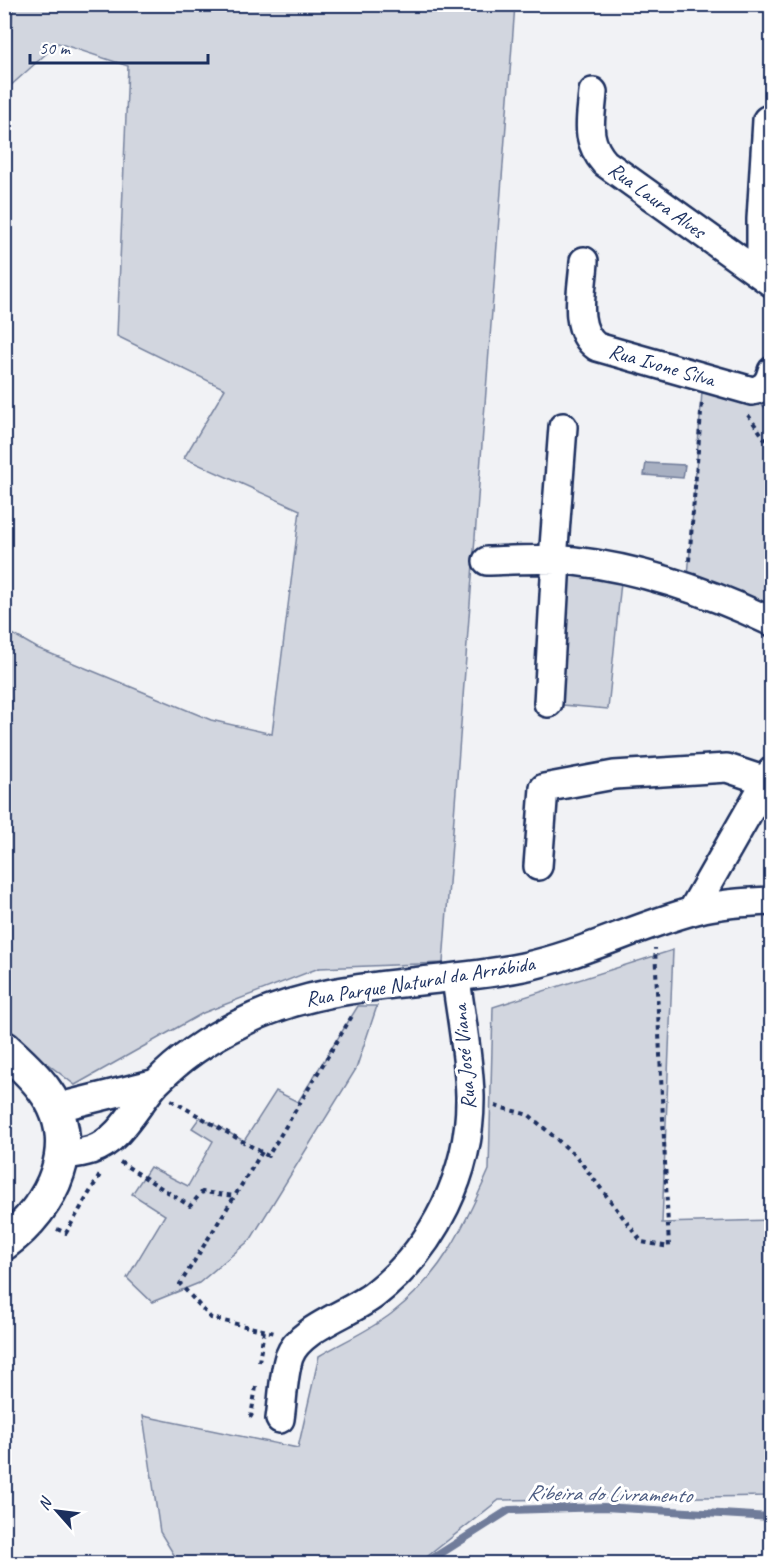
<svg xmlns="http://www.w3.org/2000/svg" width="776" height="1568" font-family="Caveat,sans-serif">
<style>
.green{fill:#d2d6df;stroke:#76829e;stroke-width:1.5}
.water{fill:#a8b0c2;stroke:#707c9a;stroke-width:1.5}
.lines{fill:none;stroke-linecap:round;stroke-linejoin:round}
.stream{stroke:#707c9a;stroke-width:8}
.minor-casing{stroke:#1b2f5e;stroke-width:32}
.tertiary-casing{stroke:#1b2f5e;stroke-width:38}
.path{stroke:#1b2f5e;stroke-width:4;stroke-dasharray:4.5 4.5;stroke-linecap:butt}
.minor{stroke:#fff;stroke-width:27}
.tertiary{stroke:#fff;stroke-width:33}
.labels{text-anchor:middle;stroke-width:6;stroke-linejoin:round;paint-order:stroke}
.street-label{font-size:21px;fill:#1b2f5e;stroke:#fff}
.water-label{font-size:22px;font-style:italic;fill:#4c5c81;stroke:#fff}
</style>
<rect width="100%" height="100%" fill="#f1f2f5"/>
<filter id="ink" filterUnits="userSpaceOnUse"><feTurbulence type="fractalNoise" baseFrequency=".0167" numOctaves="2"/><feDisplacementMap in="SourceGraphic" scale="12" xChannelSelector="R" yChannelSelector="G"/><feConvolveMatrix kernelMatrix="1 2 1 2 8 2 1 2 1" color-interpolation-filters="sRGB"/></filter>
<g filter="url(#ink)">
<path class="green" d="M13,5H515L443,963L319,968L203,1013L75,1085L5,1031L4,629L37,648L211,720L272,734L300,510L184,458L225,389L117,336L128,66L58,43L7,89Z
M702,392L761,404L771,413V610L688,577Z
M562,574L621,582L608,709L551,704Z
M673,950L662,1223L771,1220V1496L499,1500L419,1563H179L160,1532L143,1416L298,1448L319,1356C343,1342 370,1330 391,1314C442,1275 464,1227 489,1170L493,1007Z
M358,1006H377L356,1069L251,1239L199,1283L152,1302L127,1278L165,1215L132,1194L150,1167L188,1186L213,1141L192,1128L200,1117L244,1141L276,1091L298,1102Z"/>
<path class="water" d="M646,463L685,465L683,478L644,475Z"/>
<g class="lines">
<path class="stream" d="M424,1564L509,1510L604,1507L772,1517"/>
<defs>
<path id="minor" d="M593,92C591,121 584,139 605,163L772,283
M584,261C583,288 571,329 597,347L752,391C764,389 769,383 772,371
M761,275V219L767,120
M553,560L563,427
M487,561C516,560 545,558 574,561C644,569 709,592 772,622
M548,703L556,560
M538,866L544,788L614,775L727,768L766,781
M692,911L772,771
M55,1108L156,1083
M64,1155C72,1154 82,1153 91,1150C121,1140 136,1105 156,1083C180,1058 210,1038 241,1023C327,979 430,986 523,967C585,954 642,923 704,908C726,903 749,902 772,901
M280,1419C283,1399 283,1376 289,1357C299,1328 350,1314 375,1294C435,1247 471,1172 470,1096C469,1057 461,1017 456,979"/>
<path id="tertiary" d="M4,1048C18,1061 32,1073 43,1088C85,1142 53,1207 4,1243"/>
</defs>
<use href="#minor" class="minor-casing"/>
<use href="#tertiary" class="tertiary-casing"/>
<path class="path" d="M748,415L772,449
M689,561L702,401
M171,1100L268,1156L352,1016
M495,1106L529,1115L576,1156L642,1242L669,1247L655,948
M262,1152L180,1284L211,1318L275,1333
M120,1162L190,1206L202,1192L235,1196
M57,1229L66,1233L101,1173
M259,1362L264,1330
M256,1387L251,1416L256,1419"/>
<use href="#minor" class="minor"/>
<use href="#tertiary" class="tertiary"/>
</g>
</g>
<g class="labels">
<g class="street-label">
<text transform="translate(657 200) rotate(36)" y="7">Rua Laura Alves</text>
<text transform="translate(662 365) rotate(16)" y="7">Rua Ivone Silva</text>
<text transform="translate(420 981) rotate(-9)" y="7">Rua Parque Natural da Arrábida</text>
<text transform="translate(464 1057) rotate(-95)" y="7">Rua José Viana</text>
</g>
<g class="water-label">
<text transform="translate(609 1493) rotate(1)" y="8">Ribeira do Livramento</text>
</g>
</g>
<rect width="776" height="1568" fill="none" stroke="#fff" stroke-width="24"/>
<rect x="12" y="12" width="752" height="1544" fill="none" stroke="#1b2f5e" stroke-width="2" filter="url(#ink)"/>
<g transform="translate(57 1511) rotate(298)" stroke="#ffffff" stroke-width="4.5" paint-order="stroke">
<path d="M0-4.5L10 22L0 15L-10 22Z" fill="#1b2f5e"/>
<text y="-9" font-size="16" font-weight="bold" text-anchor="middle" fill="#1b2f5e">N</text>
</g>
<path d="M30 54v9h178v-9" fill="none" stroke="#1b2f5e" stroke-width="3"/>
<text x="39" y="54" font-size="18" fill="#1b2f5e" stroke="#ffffff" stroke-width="4.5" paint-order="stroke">50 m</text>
</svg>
